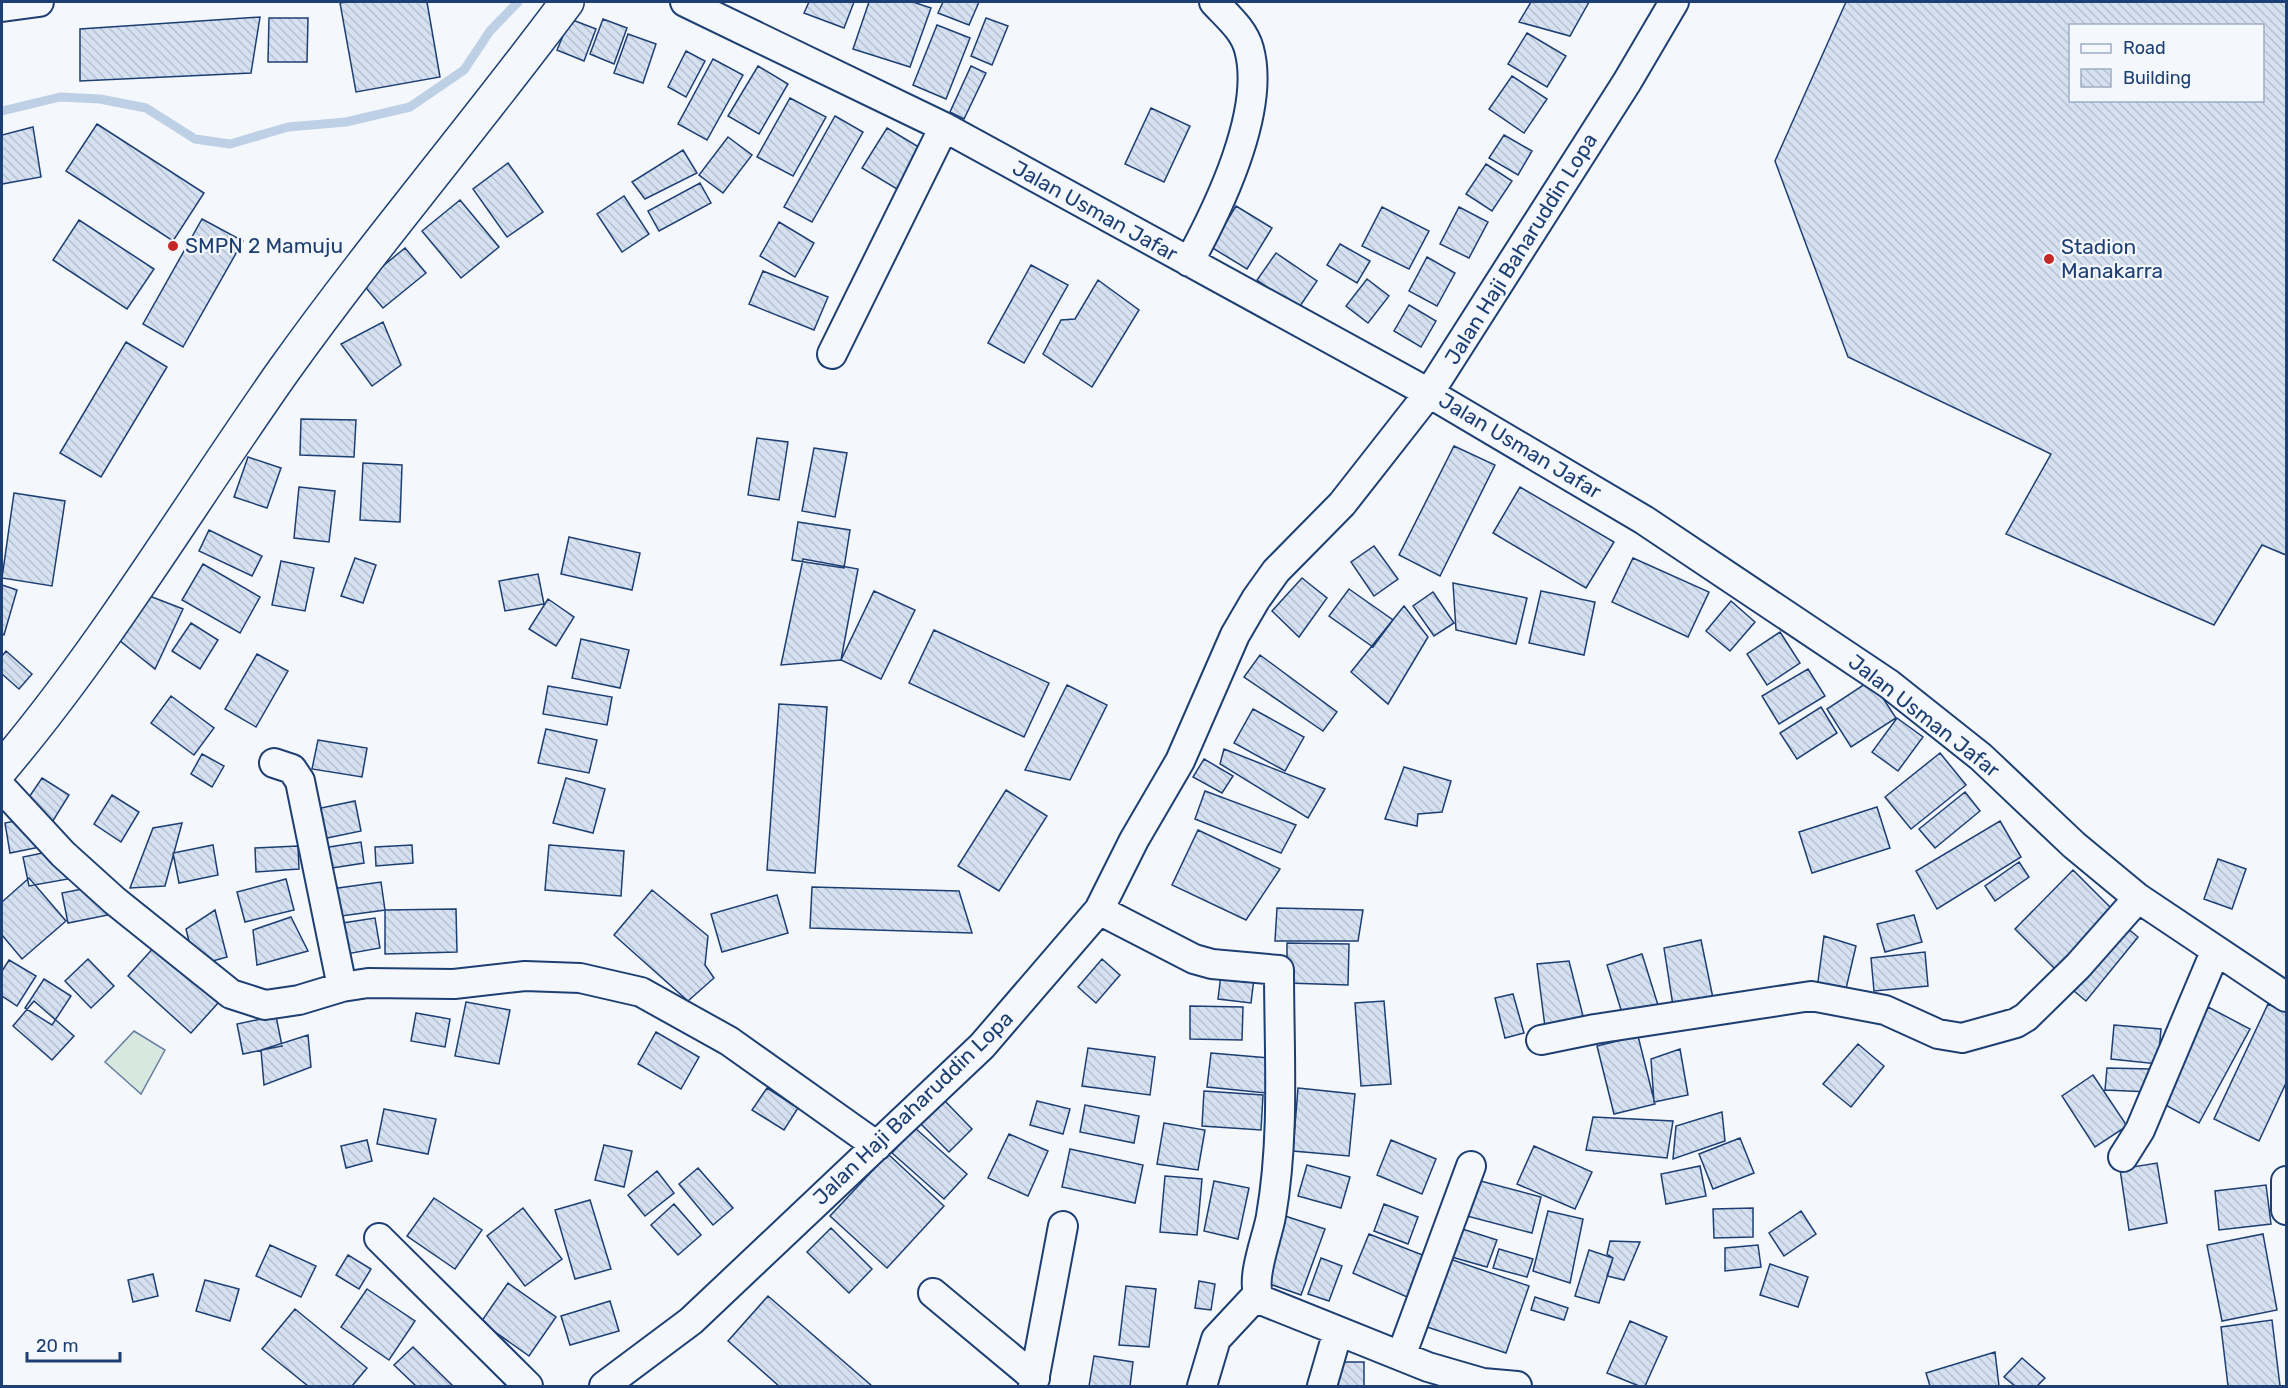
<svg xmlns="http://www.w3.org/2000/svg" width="2288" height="1388" font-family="Rubik,sans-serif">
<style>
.green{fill:#d7e8df;stroke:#687fa3;stroke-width:1.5}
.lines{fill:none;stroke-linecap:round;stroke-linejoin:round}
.stream{stroke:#bed0e5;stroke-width:9}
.building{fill:url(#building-back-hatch);stroke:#1d3f73;stroke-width:1.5;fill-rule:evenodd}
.minor-casing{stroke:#1d3f73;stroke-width:32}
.tertiary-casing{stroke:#1d3f73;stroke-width:36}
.minor{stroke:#f4f7fb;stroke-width:28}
.tertiary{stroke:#f4f7fb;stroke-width:33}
.poi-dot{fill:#c62828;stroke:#f4f7fb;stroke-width:2}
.labels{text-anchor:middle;stroke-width:4.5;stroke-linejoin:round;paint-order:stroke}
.street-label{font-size:21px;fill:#1d3f73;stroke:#f4f7fb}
.poi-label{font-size:21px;fill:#1d3f73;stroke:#f4f7fb;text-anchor:start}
</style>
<defs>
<pattern id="building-back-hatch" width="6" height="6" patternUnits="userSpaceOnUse" patternTransform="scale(1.5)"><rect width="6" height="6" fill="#d5e0f0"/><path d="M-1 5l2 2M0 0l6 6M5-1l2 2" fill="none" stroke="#b6c1d1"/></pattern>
</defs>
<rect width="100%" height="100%" fill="#f4f7fb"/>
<path class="green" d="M134,1031L165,1050L141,1094L105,1062Z"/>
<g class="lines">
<path class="stream" d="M2,111L60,97L100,99L146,108L195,139L230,144L288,127L346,122L410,107L464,70L490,31L518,2"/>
</g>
<path class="building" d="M347,2H427L440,77L356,92L340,3Z
M809,2H854L844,28L804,13Z
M869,2H913L931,8L910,67L853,49Z
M943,2H979L969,25L938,13Z
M1531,2H1589L1570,36L1519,22Z
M1846,2H2286V555L2262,545L2214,625L2006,534L2051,454L1848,357L1775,161ZM2070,26H2262V100H2070Z
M260,17L251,73L80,81V29Z
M269,18H308L307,62H268Z
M986,18L1008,26L992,65L971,56Z
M570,19L596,29L584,61L557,50Z
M603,19L627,28L614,64L590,54Z
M937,25L970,38L946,99L913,85Z
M1527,33L1566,56L1547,87L1508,64Z
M628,34L656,44L643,83L614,73Z
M686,51L705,61L686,97L668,87Z
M713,59L743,75L707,140L678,124Z
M758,66L788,84L759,134L728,116Z
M971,66L986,73L964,119L950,112Z
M1512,76L1547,99L1524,133L1489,109Z
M790,98L826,117L793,176L757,157Z
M1151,108L1190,126L1164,182L1125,164Z
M835,116L863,132L812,222L784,207Z
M97,124L204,193L173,241L66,171Z
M33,127L41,177L2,184V135Z
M887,128L922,149L897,189L862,168Z
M1504,135L1532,151L1518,175L1489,158Z
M728,137L752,155L723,193L699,175Z
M683,150L697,173L645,199L632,182Z
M508,163L543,212L507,237L473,189Z
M1486,164L1512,181L1492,211L1466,194Z
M700,183L711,203L659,231L648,211Z
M624,196L649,234L622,252L597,214Z
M460,200L499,247L461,278L422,231Z
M1236,206L1272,228L1247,269L1211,247Z
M1382,207L1429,231L1409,269L1362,246Z
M1459,207L1488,222L1469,258L1440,244Z
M202,219L243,241L183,347L143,324Z
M79,220L154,269L127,309L53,260Z
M779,222L814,243L795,277L760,256Z
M1340,244L1370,261L1357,283L1327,265Z
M405,248L426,273L383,308L362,283Z
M1276,253L1317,281L1298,309L1257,280Z
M1427,257L1455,273L1437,306L1409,291Z
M1031,265L1068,285L1024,363L988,343Z
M763,271L828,297L814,330L749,304Z
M1367,279L1389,296L1368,323L1346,306Z
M1098,280L1139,310L1092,387L1043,354L1061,320L1075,319Z
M1409,305L1436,321L1421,347L1394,331Z
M383,322L401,365L372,386L341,344Z
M126,342L167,367L101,477L60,453Z
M301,419L356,420L354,457L300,455Z
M757,438L788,442L779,500L748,495Z
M1454,446L1495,465L1440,576L1399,555Z
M814,448L847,453L835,517L802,511Z
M248,457L281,468L267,508L234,497Z
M363,463L402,465L400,522L360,520Z
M299,487L335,491L329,542L294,538Z
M1520,487L1614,542L1586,588L1493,533Z
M14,493L65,501L52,586L2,578Z
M798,522L850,530L844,568L792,560Z
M209,530L262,556L252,576L199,551Z
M569,537L640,553L632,590L561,574Z
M1374,546L1398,579L1374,596L1351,562Z
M355,558L376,565L363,603L341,596Z
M1633,558L1709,592L1688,637L1612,602Z
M803,559L858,569L841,660L781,665Z
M281,561L314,568L305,611L272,605Z
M203,564L260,597L240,633L182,600Z
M538,574L544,604L505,611L499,581Z
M1302,578L1327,598L1299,637L1272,611Z
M1453,583L1527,598L1516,644L1456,630Z
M2,585L17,590L4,635L2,634Z
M1349,589L1393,620L1373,647L1329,616Z
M874,591L915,610L881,679L841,660Z
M1541,591L1595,602L1584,655L1529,643Z
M1433,592L1454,623L1434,636L1413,606Z
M147,595L183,609L155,669L119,640Z
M548,599L574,617L556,646L529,629Z
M1731,601L1755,622L1730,651L1706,631Z
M1404,606L1428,637L1388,704L1351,672Z
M191,623L218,640L200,669L172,651Z
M934,630L1049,683L1024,737L909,683Z
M1780,632L1800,663L1767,685L1747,654Z
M581,639L629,650L620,688L572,678Z
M6,651L32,674L19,689L2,674V656Z
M257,654L288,671L256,727L225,709Z
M1260,655L1337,712L1323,731L1244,677Z
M1808,669L1825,696L1779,724L1762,696Z
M1871,680L1896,718L1851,747L1827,709Z
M1067,685L1107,705L1070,780L1025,770Z
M548,686L612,697L607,725L543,714Z
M171,696L214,728L194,755L151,723Z
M779,704L827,707L815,873L767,870Z
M1821,707L1837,733L1797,759L1780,733Z
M1253,709L1304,737L1285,771L1234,743Z
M1897,718L1923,737L1898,771L1872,752Z
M546,729L597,740L589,773L538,763Z
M318,740L367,748L362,777L312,769Z
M1224,749L1325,789L1308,818L1220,764Z
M1940,753L1966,785L1911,829L1885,797Z
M202,754L224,766L212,787L191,774Z
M1204,759L1233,776L1222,793L1193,777Z
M1404,767L1451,781L1442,812L1418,814L1417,826L1385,819Z
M42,778L69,795L51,824L23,806Z
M566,778L605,789L593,833L553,823Z
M1006,790L1047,816L999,891L958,866Z
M1205,791L1296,825L1281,853L1195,819Z
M1965,792L1980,811L1935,848L1919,829Z
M112,795L139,812L121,842L94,824Z
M355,801L361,831L322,839L316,809Z
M1877,807L1890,848L1812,873L1799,832Z
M44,815L50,845L10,853L5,823Z
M2000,821L2021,857L1937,909L1916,871Z
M182,823L165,886L130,888L153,828Z
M1198,830L1280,869L1246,920L1172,885Z
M361,842L364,863L326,869L323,848Z
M213,845L218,875L179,883L173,853Z
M412,845L413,863L376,866L375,847Z
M549,845L624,851L621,896L545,890Z
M298,846L299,869L256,872L255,848Z
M62,849L68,879L29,886L23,857Z
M2218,859L2246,869L2232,909L2204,899Z
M2019,862L2029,877L1995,901L1985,886Z
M2073,870L2119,916L2061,975L2015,929Z
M29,878L66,921L22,959L2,935V902Z
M286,879L294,910L245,922L237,892Z
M381,882L385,910L334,917L331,889Z
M102,885L108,915L68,923L62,893Z
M812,887L959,891L972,933L810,928Z
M652,890L708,936L705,965L714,978L688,1001L614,935Z
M777,895L788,933L722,952L711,914Z
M1277,908L1363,910L1358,941H1275Z
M456,909L457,952L385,954V910Z
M215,910L227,957L195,966L186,929Z
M1914,915L1922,942L1885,952L1877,924Z
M291,917L308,951L257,965L253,930Z
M375,918L380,948L341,955L336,924Z
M2126,927L2138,937L2086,1001L2074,991Z
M1824,936L1856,946L1845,993L1817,989Z
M1701,940L1714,1003L1674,1012L1664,948Z
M1287,943L1349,944L1348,985L1287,983Z
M156,945L219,1002L191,1033L128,976Z
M1925,952L1928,986L1874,991L1871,958Z
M1642,954L1658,1005L1623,1016L1607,965Z
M88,959L114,986L91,1008L65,981Z
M1102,959L1120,975L1096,1003L1078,987Z
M9,960L36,976L17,1006L2,996V971Z
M1569,961L1583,1016L1545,1027L1537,964Z
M1222,966L1255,970L1251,1003L1218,999Z
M44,979L71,996L52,1025L25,1008Z
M1513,994L1524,1033L1505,1038L1495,998Z
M34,1001L74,1036L52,1060L13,1026Z
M1384,1001L1391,1084L1361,1086L1355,1003Z
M466,1002L510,1010L499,1064L455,1056Z
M2268,1004L2286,1012V1083L2259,1141L2214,1119Z
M1190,1006L1243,1007L1242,1040L1190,1039Z
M2208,1007L2250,1029L2199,1123L2158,1101Z
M416,1013L450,1019L445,1047L411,1041Z
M276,1016L282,1046L243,1054L237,1024Z
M2114,1025L2161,1029L2158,1064L2111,1059Z
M656,1032L699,1057L681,1089L638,1064Z
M308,1035L311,1067L264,1085L261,1050Z
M1638,1036L1655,1104L1614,1114L1597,1046Z
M1858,1044L1884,1066L1851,1107L1823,1084Z
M1088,1048L1155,1057L1150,1095L1082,1086Z
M1680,1049L1688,1095L1654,1102L1651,1059Z
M1211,1053L1269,1058L1266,1093L1207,1087Z
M2107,1068L2151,1069V1092L2105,1090Z
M2093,1075L2127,1126L2095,1147L2062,1096Z
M767,1088L798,1108L784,1130L752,1110Z
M1298,1088L1355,1094L1349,1156L1293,1151Z
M1204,1091L1263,1095L1261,1130L1202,1126Z
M944,1100L972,1129L949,1152L920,1123Z
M1037,1101L1070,1109L1063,1134L1030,1125Z
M1085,1105L1139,1116L1134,1143L1080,1132Z
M384,1109L436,1119L428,1154L377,1144Z
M1722,1112L1725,1141L1673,1159L1676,1126Z
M1593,1117L1673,1121L1667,1158L1586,1150Z
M1164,1123L1205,1130L1198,1170L1157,1164Z
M915,1128L967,1174L944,1199L892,1153Z
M1009,1134L1048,1151L1028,1196L988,1178Z
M1740,1138L1754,1173L1713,1189L1699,1154Z
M367,1140L372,1161L346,1168L341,1146Z
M1391,1140L1436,1159L1422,1194L1377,1175Z
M604,1145L632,1151L624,1187L595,1180Z
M1534,1146L1592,1172L1575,1209L1517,1184Z
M1070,1149L1143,1165L1135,1203L1062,1187Z
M888,1154L944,1206L887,1268L830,1216Z
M2157,1163L2167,1223L2129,1230L2120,1169Z
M1307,1165L1350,1177L1341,1208L1298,1196Z
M1700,1166L1706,1196L1666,1204L1661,1174Z
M698,1168L733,1208L713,1225L679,1184Z
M657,1171L674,1193L645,1216L628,1195Z
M1165,1176L1202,1179L1197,1235L1160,1232Z
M1473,1179L1541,1197L1532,1233L1463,1215Z
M1214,1181L1249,1188L1238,1239L1204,1231Z
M2266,1185L2271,1224L2219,1230L2215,1191Z
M434,1198L482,1230L455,1269L407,1236Z
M590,1200L611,1269L575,1279L555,1210Z
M674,1204L701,1235L678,1255L651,1225Z
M1384,1204L1418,1217L1408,1244L1374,1231Z
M523,1208L562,1259L525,1286L487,1236Z
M1753,1208V1237L1714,1238L1713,1209Z
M1548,1211L1583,1219L1570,1283L1533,1271Z
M1801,1211L1816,1234L1784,1256L1769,1233Z
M1285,1216L1325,1229L1301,1295L1261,1281Z
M1456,1227L1497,1240L1487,1267L1448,1256Z
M831,1228L872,1269L849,1293L807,1252Z
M1369,1234L1425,1256L1416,1301L1353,1273Z
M2263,1234L2277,1310L2222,1321L2207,1245Z
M1610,1241L1640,1242L1624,1280L1607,1276L1613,1258L1607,1254Z
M270,1245L316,1266L301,1297L256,1276Z
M1758,1245L1761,1267L1725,1271V1248Z
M1499,1249L1533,1259L1527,1277L1493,1268Z
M1589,1250L1613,1258L1599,1303L1575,1296Z
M348,1255L371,1269L359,1289L336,1275Z
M1321,1258L1342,1266L1329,1301L1308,1294Z
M1447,1258L1529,1286L1506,1353L1424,1326Z
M1770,1264L1808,1277L1798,1307L1760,1295Z
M153,1274L158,1296L133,1302L128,1280Z
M205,1280L239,1289L230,1321L196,1311Z
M1199,1281L1215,1284L1211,1310L1195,1308Z
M508,1283L556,1317L529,1356L481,1322Z
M1126,1286L1156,1289L1149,1347L1119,1345Z
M367,1289L415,1321L389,1360L341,1327Z
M768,1296L872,1386H779L728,1341Z
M1535,1297L1568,1308L1564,1320L1531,1310Z
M610,1301L619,1331L570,1345L561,1316Z
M295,1309L367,1368L352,1386H308L262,1349Z
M2272,1320L2280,1386H2228L2221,1327Z
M1630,1321L1667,1337L1645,1386H1639L1607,1373Z
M413,1347L453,1386H416L394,1365Z
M1995,1352L1999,1386H1930L1926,1373Z
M1094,1356L1133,1362L1130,1386H1089Z
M2022,1358L2045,1378L2037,1386H2015L2004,1377Z
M1335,1362H1364V1386H1335Z"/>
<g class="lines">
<defs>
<path id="minor" d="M685,2L944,127L1429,393L1644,520L1889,684L1981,757L2074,845L2138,898L2286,997
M2,7L39,2
M1189,262C1218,209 1266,111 1249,49C1244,30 1227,16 1214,2
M832,354L944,127
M274,763L292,769L300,781L342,987
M2,788L63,854L115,901L231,994L265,1005L299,1000L342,987L368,983L454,984L525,976L580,978L641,992L729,1041L877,1146
M1099,910L1194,959L1212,964L1279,970C1279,1051 1285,1136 1271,1216C1268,1236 1248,1283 1261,1300L1428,1367L1483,1383L1517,1386
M1541,1040L1595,1029L1811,996L1885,1010L1938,1034L1962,1038L2016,1023L2026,1017L2078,966L2138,898
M2123,1157L2140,1130L2215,952
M2286,1181V1210
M379,1238L528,1386
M933,1293L1035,1378
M1401,1356L1471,1166
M604,1386L691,1321L982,1046L1099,910L1134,840L1180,761L1235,635L1256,599L1276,571L1342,504L1429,393L1627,82L1674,2
M1033,1386L1063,1226
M1202,1386L1216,1339L1257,1295
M1322,1386L1338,1331"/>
<path id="tertiary" d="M2,768C107,644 190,503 284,370C374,244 475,126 567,2"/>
</defs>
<use href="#minor" class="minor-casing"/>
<use href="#tertiary" class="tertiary-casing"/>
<use href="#minor" class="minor"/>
<use href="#tertiary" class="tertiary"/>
</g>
<g class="poi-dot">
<circle cx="173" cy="246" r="6"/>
<circle cx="2049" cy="259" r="6"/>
</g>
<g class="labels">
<g class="street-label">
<text transform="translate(1095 211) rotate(29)" y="7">Jalan Usman Jafar</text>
<text transform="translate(1521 249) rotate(-58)" y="7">Jalan Haji Baharuddin Lopa</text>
<text transform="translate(1520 446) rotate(31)" y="7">Jalan Usman Jafar</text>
<text transform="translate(1924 716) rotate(38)" y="7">Jalan Usman Jafar</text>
<text transform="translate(913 1108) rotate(-44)" y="7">Jalan Haji Baharuddin Lopa</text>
</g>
<g class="poi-label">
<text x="185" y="253">SMPN 2 Mamuju</text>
<text x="2061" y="254">Stadion<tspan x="2061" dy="24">Manakarra</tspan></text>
</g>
</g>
<rect width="2288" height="1388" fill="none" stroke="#1d3f73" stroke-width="6"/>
<rect x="2069" y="24" width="195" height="78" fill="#f4f7fb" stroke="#9eadc5" stroke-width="1.5"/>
<rect x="2081" y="44" width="30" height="9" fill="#f4f7fb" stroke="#9eadc5" stroke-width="1.5"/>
<text x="2123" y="54" font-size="18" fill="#1d3f73">Road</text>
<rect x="2081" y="69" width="30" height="18" fill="url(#building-back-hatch)" stroke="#9eadc5" stroke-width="1.5"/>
<text x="2123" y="84" font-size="18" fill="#1d3f73">Building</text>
<path d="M27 1352v9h93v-9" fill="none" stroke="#1d3f73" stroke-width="3"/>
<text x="36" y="1352" font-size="18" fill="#1d3f73" stroke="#f4f7fb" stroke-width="4.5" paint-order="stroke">20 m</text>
</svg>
